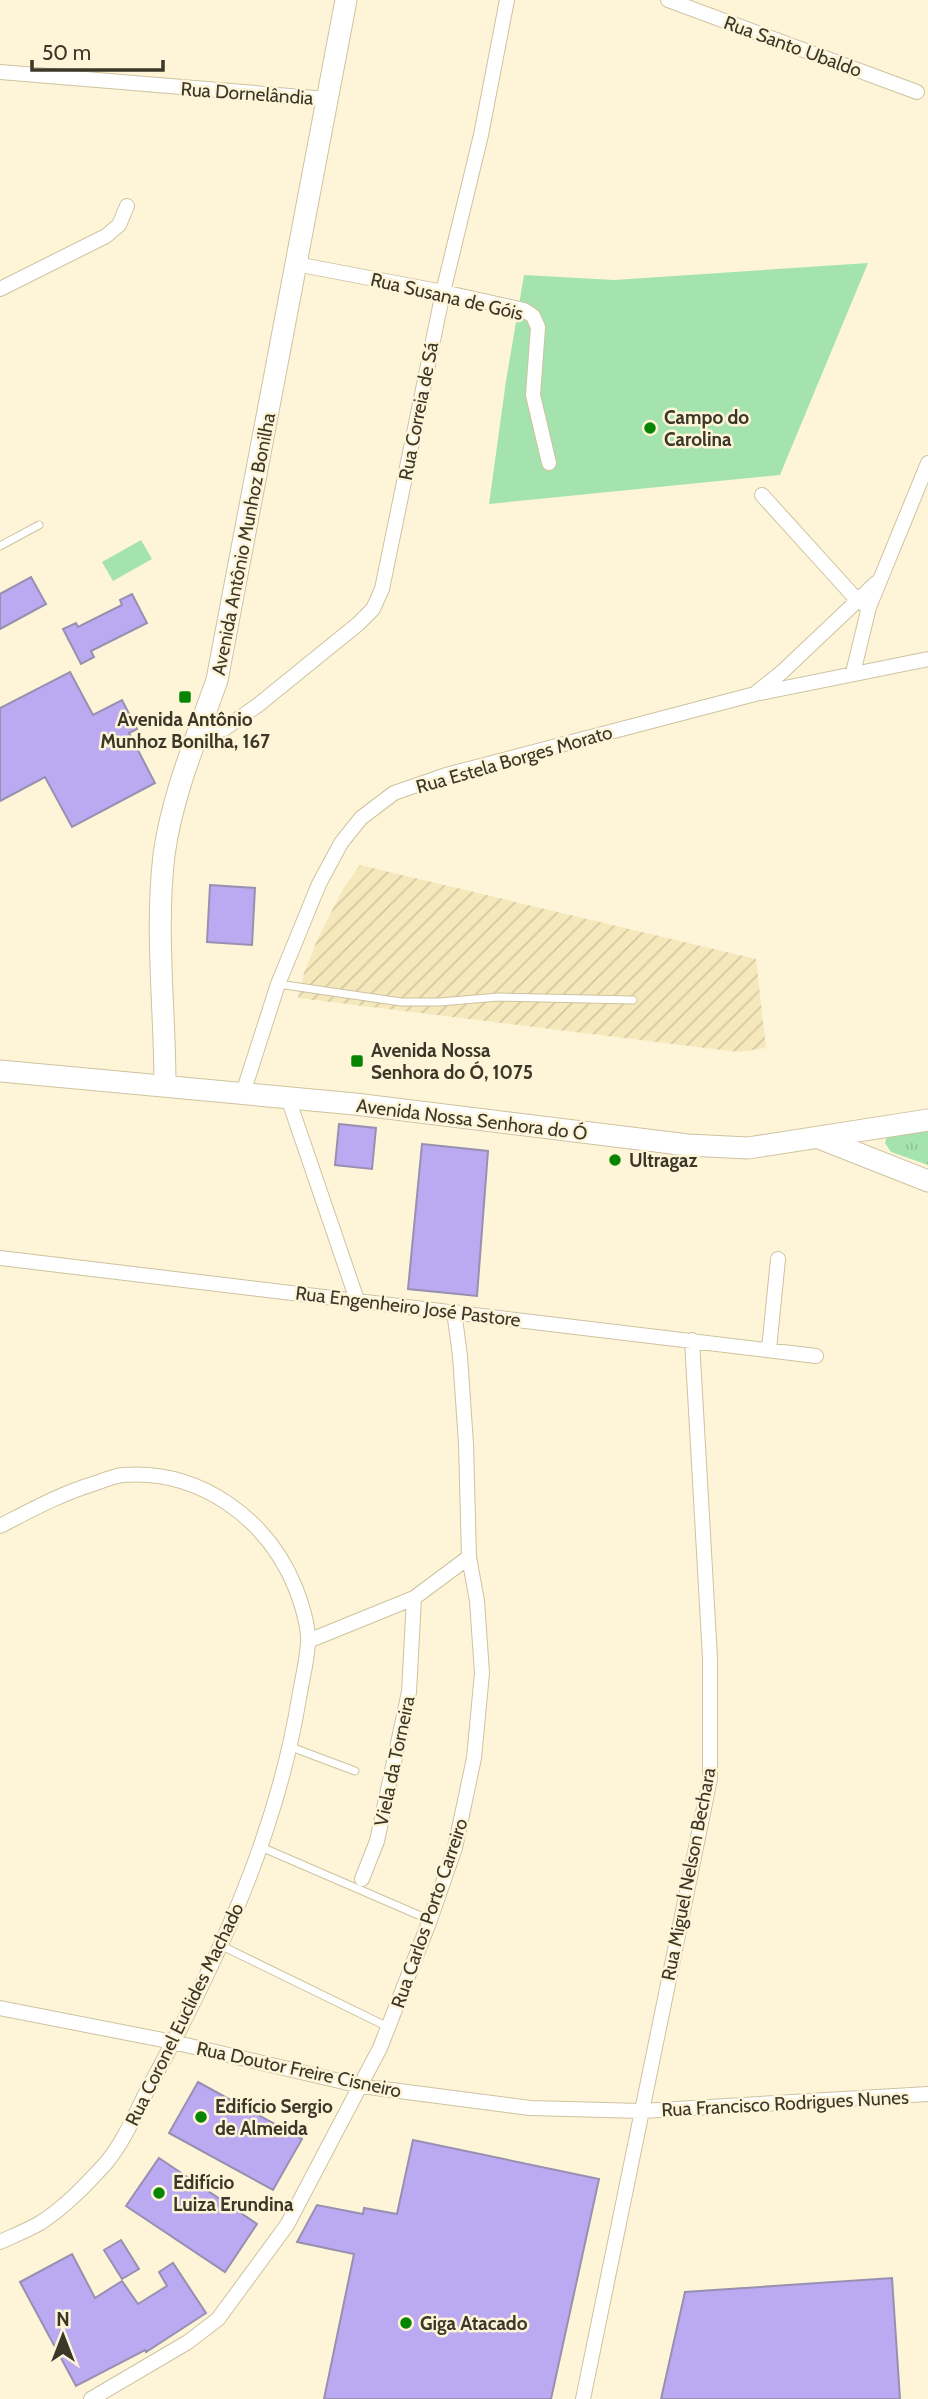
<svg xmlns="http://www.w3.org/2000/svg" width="928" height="2399" font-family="Cabin,sans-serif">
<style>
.industrial{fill:url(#industrial-furrows)}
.grass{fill:url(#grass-tufts)}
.garden{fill:#a5e3ae}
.building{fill:#bba9f2;stroke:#9790b1;stroke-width:2}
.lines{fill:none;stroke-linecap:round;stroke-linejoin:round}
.lane-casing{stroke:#cdc39f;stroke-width:9}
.street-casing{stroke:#cdc39f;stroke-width:16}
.secondary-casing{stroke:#cdc39f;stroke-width:23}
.lane{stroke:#fff;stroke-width:7}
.street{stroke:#fff;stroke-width:14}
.secondary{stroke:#fff;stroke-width:21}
.poi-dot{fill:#068402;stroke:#fef5d8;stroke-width:2.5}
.labels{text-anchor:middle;stroke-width:5;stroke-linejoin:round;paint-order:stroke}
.street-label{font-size:19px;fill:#3b3729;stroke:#fef5d8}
.poi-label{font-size:19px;font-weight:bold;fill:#3b3729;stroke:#fef5d8;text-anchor:start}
</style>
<defs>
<pattern id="industrial-furrows" width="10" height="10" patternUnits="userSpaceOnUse" patternTransform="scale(1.75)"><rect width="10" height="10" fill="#f5e9bc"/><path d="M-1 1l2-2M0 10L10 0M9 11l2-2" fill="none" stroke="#d3c8a2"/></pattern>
<pattern id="grass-tufts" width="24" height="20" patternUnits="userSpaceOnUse" patternTransform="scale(1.75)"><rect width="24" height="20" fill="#a5e3ae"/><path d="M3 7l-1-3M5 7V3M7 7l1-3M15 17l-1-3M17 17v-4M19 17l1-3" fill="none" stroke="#8fc396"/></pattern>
</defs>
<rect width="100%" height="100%" fill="#fef5d8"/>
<path class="industrial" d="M360,865L756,959L766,1048L738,1052L298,998L304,973L318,938L343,889Z"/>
<path class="grass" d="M928,1130V1165L891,1152L885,1143L887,1136Z"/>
<path class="garden" d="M868,263L780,475L489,504L506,381L524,275L614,280Z
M141,540L152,559L113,581L102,562Z"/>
<path class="building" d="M31,577L46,604L0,629V594Z
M132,594L147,623L91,651L94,657L81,664L63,629L76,623L78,627L122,605L120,600Z
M70,672L93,715L122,700L137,729L129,733L155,783L72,827L45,777L0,801V708Z
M210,885L255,888L252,945L207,942Z
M339,1124L376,1128L372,1169L335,1165Z
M422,1144L488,1151L477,1296L408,1289Z
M198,2082L302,2139L273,2190L169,2133Z
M413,2140L599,2179L551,2399H324L354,2254L297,2242L317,2205L363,2214L364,2208L397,2214Z
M159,2158L257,2224L225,2272L126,2206Z
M121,2240L139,2269L122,2279L104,2250Z
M72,2254L95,2298L122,2281L138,2304L167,2286L159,2272L173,2263L206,2313L146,2352L145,2350L76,2386L20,2282Z
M892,2278L900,2399H661L685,2292Z"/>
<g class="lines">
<defs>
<path id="lane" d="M0,546L39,525
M278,984L401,1002H440L498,997L633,1000
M291,1747L355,1771
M261,1847L430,1920
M222,1946L388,2027"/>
<path id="street" d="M668,0L917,92
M0,72L327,99
M296,264L443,292L524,310L533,316L538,327L533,395L549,463
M0,289L106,236L119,225L127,206
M762,495L858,601L865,605
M853,673L869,607L928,463
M757,692L782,672L876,583
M199,730L224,729L258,705L358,624L373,609L382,589L443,292L481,135L507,0
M243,1093L278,984L319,884L341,843L361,818L394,793L446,775L755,694L928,659
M288,1098L357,1300
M0,1258L816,1356
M769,1349L778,1259
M0,1526C33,1509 60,1494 96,1483C104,1480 114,1476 123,1475C200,1469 268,1519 296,1589C302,1605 309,1626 308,1643C307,1661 302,1680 299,1698C277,1833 220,1956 155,2076C139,2104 127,2138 106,2163C86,2185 65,2207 40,2223C28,2230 13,2236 0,2242
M308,1641L414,1598L469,1557
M362,1879L377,1841L409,1692L414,1598
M0,2008L173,2042L361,2086L530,2108L642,2111L928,2094
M91,2399L188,2342L218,2319L287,2225L380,2048L430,1920L455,1848L474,1758L482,1673L477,1601L469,1557L466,1444L460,1356L454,1311
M583,2399L710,1779V1658L692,1340"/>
<path id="secondary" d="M0,1071L355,1104L688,1145L748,1148L928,1120
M165,1086C165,1009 155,932 164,855C172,795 197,737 217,680L346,0
M819,1138L928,1181"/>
</defs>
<use href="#lane" class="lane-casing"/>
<use href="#street" class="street-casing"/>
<use href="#secondary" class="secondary-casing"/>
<use href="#lane" class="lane"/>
<use href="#street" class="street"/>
<use href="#secondary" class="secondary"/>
</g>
<g class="poi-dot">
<circle cx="650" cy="428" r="7"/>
<rect x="178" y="690" width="14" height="14" rx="3.5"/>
<rect x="350" y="1054" width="14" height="14" rx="3.5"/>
<circle cx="615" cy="1160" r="7"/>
<circle cx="201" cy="2117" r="7"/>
<circle cx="159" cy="2193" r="7"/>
<circle cx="406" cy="2323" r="7"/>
</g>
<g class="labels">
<g class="street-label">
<text transform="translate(793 46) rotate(20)" y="7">Rua Santo Ubaldo</text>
<text transform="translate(247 93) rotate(4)" y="7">Rua Dornelândia</text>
<text transform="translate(447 296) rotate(13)" y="7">Rua Susana de Góis</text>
<text transform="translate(418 411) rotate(-79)" y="7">Rua Correia de Sá</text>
<text transform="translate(243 544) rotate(-79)" y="7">Avenida Antônio Munhoz Bonilha</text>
<text transform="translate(514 759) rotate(-16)" y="7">Rua Estela Borges Morato</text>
<text transform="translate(472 1119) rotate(7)" y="7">Avenida Nossa Senhora do Ó</text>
<text transform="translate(408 1306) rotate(7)" y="7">Rua Engenheiro José Pastore</text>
<text transform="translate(394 1761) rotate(-78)" y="7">Viela da Torneira</text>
<text transform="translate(688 1874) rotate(-79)" y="7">Rua Miguel Nelson Bechara</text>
<text transform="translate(429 1913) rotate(-71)" y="7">Rua Carlos Porto Carreiro</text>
<text transform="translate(184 2014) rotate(-64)" y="7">Rua Coronel Euclides Machado</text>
<text transform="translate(299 2069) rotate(12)" y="7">Rua Doutor Freire Cisneiro</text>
<text transform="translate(785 2103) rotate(-3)" y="7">Rua Francisco Rodrigues Nunes</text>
</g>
<g class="poi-label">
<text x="664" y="424">Campo do<tspan x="664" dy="22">Carolina</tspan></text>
<text x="185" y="726" text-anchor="middle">Avenida Antônio<tspan x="185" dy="22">Munhoz Bonilha, 167</tspan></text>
<text x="371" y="1057">Avenida Nossa<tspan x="371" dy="22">Senhora do Ó, 1075</tspan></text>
<text x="629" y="1167">Ultragaz</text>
<text x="215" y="2113">Edifício Sergio<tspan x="215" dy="22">de Almeida</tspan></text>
<text x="173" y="2189">Edifício<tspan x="173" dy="22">Luiza Erundina</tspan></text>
<text x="420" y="2330">Giga Atacado</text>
</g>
</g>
<g transform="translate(63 2336)" stroke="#fef5d8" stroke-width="5" paint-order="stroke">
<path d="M0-5L12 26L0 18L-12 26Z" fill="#3b3729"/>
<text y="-10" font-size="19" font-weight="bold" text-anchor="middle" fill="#3b3729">N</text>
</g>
<path d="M32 60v10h131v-10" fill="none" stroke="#3b3729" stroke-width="3.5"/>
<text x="42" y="60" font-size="21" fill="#3b3729" stroke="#fef5d8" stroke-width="5" paint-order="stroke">50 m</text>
</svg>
